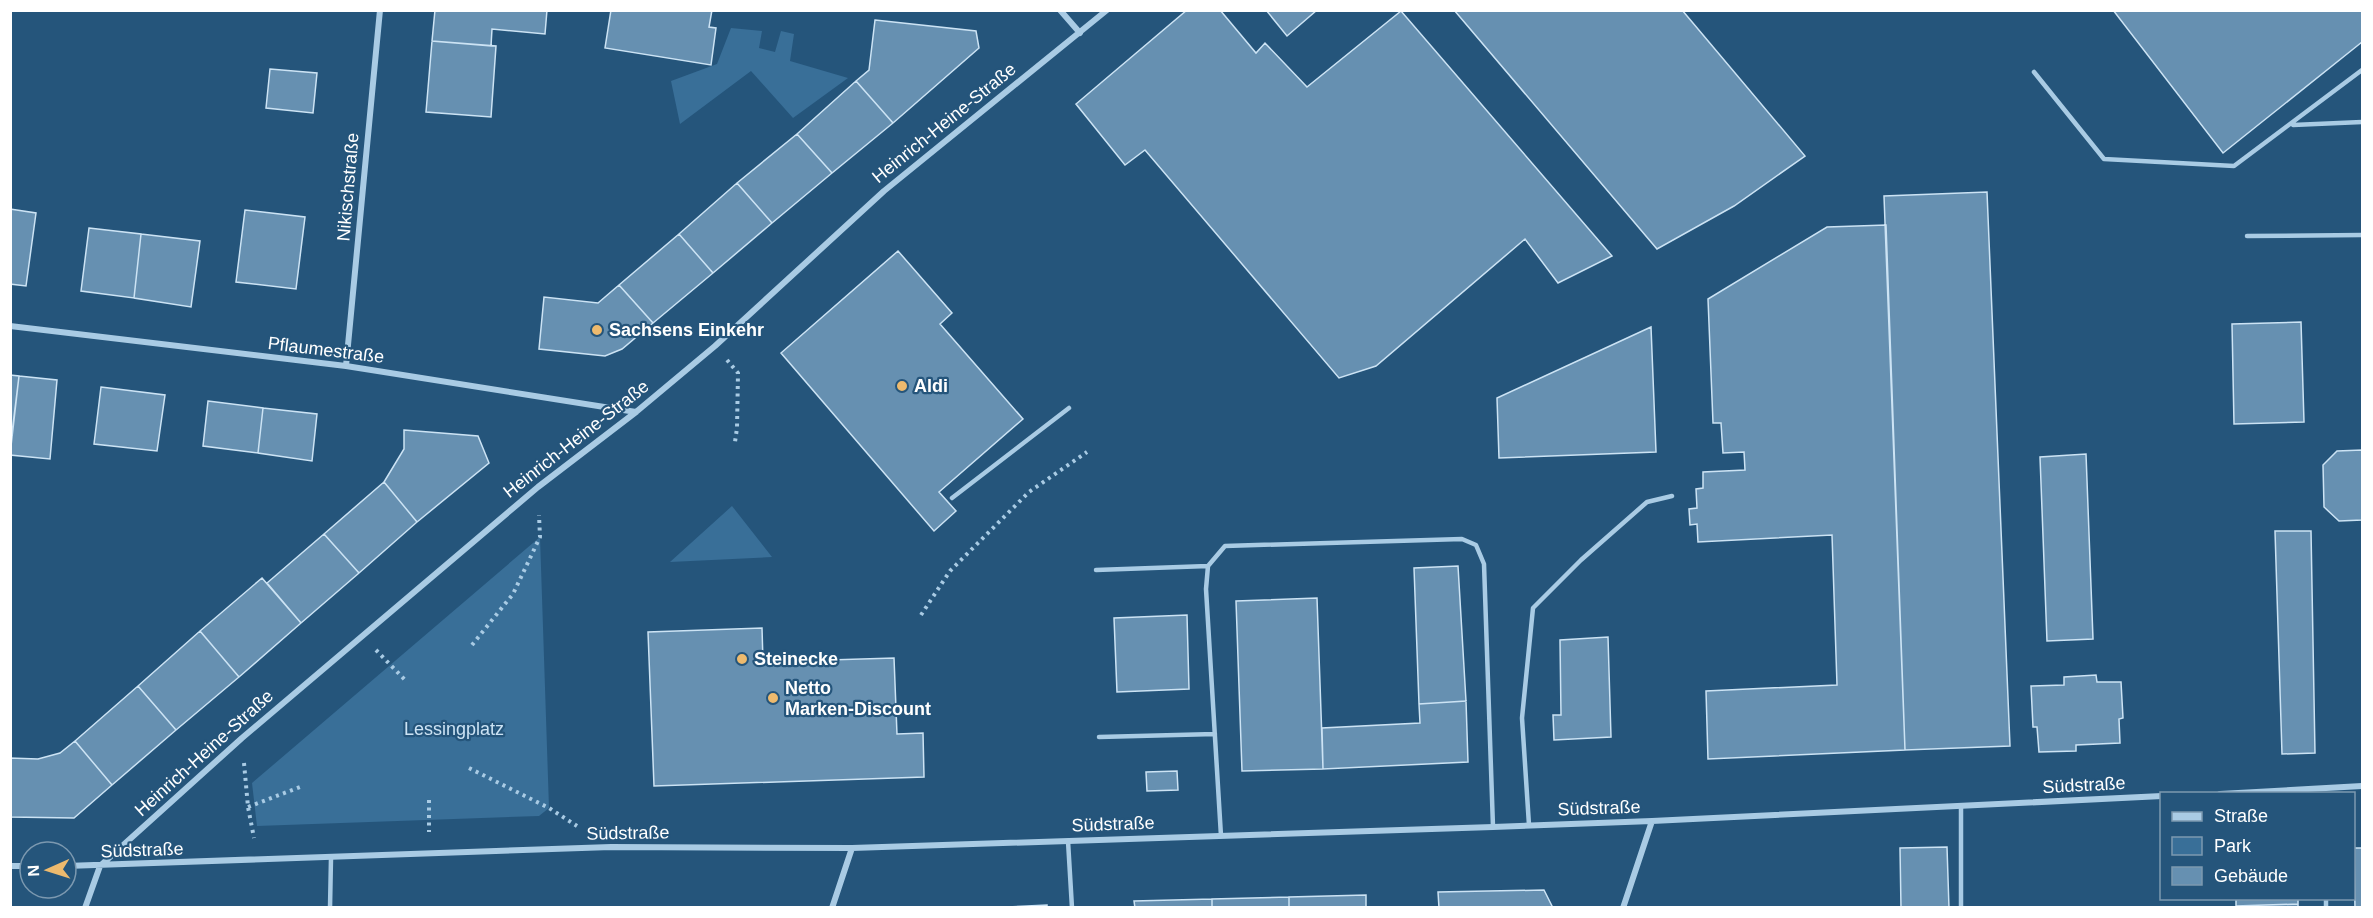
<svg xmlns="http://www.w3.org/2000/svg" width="2373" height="918" font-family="Arial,sans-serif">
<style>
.green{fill:#396f98}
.building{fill:#6690b1;stroke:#cce3f4;stroke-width:1.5}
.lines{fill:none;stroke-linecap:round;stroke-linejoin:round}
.path{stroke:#a9cbe4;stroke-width:4;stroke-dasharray:3 4.5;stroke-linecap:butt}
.service{stroke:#a9cbe4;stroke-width:4.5}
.minor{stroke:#a9cbe4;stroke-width:6}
.poi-dot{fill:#edba6e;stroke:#25557b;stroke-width:2}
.labels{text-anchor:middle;stroke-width:4.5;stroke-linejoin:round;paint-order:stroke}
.street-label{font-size:18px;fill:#fff;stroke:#25557b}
.poi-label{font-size:18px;font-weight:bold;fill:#fff;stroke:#25557b;text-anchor:start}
.park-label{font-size:18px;fill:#cce3f4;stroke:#25557b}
</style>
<rect width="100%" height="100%" fill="#25557b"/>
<path class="green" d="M731,28L762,31L759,48L775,52L781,31L794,34L790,61L848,78L793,118L751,71L680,124L671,81L717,64Z
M732,506L772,557L670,562Z
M540,537L549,808L539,816L257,826L252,783Z"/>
<path class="building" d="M435,10H547L545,34L492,29L491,46L432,41Z
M611,10H712L709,27L716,28L711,65L605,48Z
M1187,10H1220L1256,53L1265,43L1307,87L1401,11L1612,256L1558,283L1525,239L1376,366L1339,378L1145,150L1125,165L1076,104Z
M1266,10H1317L1287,36Z
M1454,10H1682L1805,156L1734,206L1657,249Z
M2113,10H2362V42L2223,153Z
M875,20L976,31L979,48L893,123L856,81L869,70Z
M432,41L496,46L491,117L426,112Z
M270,69L317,73L313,113L266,108Z
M856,81L893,123L832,173L797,134Z
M797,134L832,173L772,223L737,183Z
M737,183L772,223L713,273L679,234Z
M1987,192L2010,746L1905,750L1884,196Z
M10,209L36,213L26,286L10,284Z
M245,210L305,217L296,289L236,282Z
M1886,225L1905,750L1708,759L1706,691L1837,685L1832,535L1698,542L1697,524L1690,525L1689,509L1697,508L1696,489L1703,488V472L1745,470L1744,452L1723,453L1721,423H1713L1708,299L1827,227Z
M89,228L141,234L134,298L81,291Z
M141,234L200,241L191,307L134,298Z
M679,234L713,273L653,323L619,285Z
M898,251L952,313L940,324L1023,419L939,492L956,511L934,531L781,353Z
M619,285L653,323L622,349L605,356L539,349L544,297L598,303Z
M2301,322L2304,422L2234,424L2232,324Z
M1651,327L1656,452L1499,458L1497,398Z
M10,375L19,376L10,449Z
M19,376L57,380L50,459L10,455Z
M101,387L165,395L157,451L94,444Z
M208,401L263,408L258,453L203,446Z
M263,408L317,414L312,461L258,453Z
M404,430L478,436L489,463L417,522L384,482L404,449Z
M2362,450V520L2339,521L2324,507L2323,465L2337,451Z
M2086,454L2093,639L2047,641L2040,457Z
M384,482L417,522L359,573L324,534Z
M2275,531H2311L2315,753L2282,754Z
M324,534L359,573L301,623L267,583Z
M1458,566L1466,701L1419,704L1414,568Z
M262,578L301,623L239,677L200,631Z
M1317,598L1323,769L1242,771L1236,601Z
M1187,615L1189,689L1117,692L1114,618Z
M762,628L763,662L894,658L897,734L923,733L924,777L654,786L648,632Z
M200,631L239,677L176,730L138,686Z
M1608,637L1611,737L1554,740L1553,715H1561L1560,640Z
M2096,675L2097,682H2121L2123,718L2119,719L2120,743L2076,745V751L2039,752L2037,727H2033L2031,686L2064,685V677Z
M138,686L176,730L112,785L75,741Z
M1466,701L1468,762L1323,769L1322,728L1420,723L1419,704Z
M75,741L112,785L74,818L10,817V758L38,759L60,753Z
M1177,771L1178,790L1147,791L1146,772Z
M1947,847L1949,908H1901L1900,848Z
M2354,848H2362V908H2355Z
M1544,890L1553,908H1439L1438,892Z
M1366,895V908H1289V897Z
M1289,897V908H1212V899Z
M2236,898H2298V904L2236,906Z
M1212,899V908H1135L1134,901Z
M2298,904V908H2236V906Z
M1047,905V908H986Z"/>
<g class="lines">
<path class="path" d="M727,360L738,373L737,428L735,442
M921,615L950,571L1029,492L1087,452
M472,645L513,594L540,537L539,515
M376,650L407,682
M244,763L248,807L254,838
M469,768L549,808L577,826
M429,800V832
M248,807L300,787"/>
<path class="service" d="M2034,72L2104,159L2234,166L2362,70
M2293,125L2362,122
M2247,236L2362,235
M952,498L1069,408
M1096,570L1208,566
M1099,737L1215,734
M1529,825L1522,718L1533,608L1581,560L1647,502L1672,496
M1221,836L1206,589L1208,566L1225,546L1462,539L1476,545L1484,564L1493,827
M1068,841L1072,908
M2326,898V908
M330,908L331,858
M1961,908V806"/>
<path class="minor" d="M1060,10L1080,33
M10,326L346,366L636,412
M346,366L380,10
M2220,794L2362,786
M10,866H30
M66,866L611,847L852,848L1493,827L1652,821L2162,796
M85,908L100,866L242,738L538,487L636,412L715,346L884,191L1107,10
M832,908L852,848
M1623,908L1652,821"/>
</g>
<g class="poi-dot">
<circle cx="597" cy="330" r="6"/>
<circle cx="902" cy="386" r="6"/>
<circle cx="742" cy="659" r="6"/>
<circle cx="773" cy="698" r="6"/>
</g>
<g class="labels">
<g class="street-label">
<text transform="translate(944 123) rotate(-39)" y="6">Heinrich-Heine-Straße</text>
<text transform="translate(348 187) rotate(-85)" y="6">Nikischstraße</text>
<text transform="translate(326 350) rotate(7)" y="6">Pflaumestraße</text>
<text transform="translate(576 439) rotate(-38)" y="6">Heinrich-Heine-Straße</text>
<text transform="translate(204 753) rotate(-42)" y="6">Heinrich-Heine-Straße</text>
<text transform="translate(2084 785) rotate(-3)" y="6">Südstraße</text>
<text transform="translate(1599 808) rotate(-2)" y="6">Südstraße</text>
<text transform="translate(1113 824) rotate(-2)" y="6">Südstraße</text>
<text transform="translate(628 833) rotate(-1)" y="6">Südstraße</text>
<text transform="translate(142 850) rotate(-2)" y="6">Südstraße</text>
</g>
<g class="poi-label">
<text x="609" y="336">Sachsens Einkehr</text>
<text x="914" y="392">Aldi</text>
<text x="754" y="665">Steinecke</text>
<text x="785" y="694">Netto<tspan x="785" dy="21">Marken-Discount</tspan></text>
</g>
<g class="park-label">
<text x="454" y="735">Lessingplatz</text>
</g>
</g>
<rect width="2373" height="918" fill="none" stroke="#ffffff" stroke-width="24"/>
<rect x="2160" y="792" width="195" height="108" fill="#25557b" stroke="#7c99b0" stroke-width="1.5"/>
<rect x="2172" y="812" width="30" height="9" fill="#a9cbe4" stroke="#7c99b0" stroke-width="1.5"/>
<text x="2214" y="822" font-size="18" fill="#ffffff">Straße</text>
<rect x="2172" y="837" width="30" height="18" fill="#396f98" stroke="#7c99b0" stroke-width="1.5"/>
<text x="2214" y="852" font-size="18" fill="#ffffff">Park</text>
<rect x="2172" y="867" width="30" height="18" fill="#6690b1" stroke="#7c99b0" stroke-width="1.5"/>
<text x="2214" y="882" font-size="18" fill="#ffffff">Gebäude</text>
<g transform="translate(48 870) rotate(267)"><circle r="28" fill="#25557b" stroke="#7c99b0" stroke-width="1.5"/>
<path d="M0-4.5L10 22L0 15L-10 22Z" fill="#edba6e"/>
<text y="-9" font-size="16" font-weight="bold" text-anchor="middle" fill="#ffffff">N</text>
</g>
</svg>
